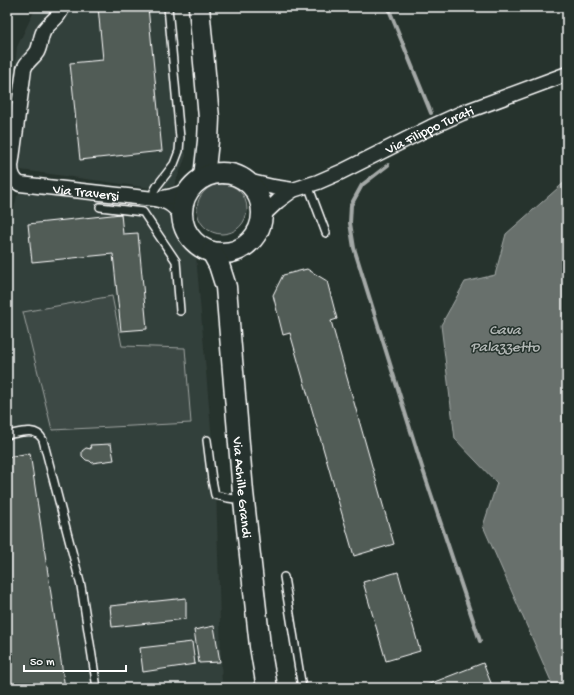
<svg xmlns="http://www.w3.org/2000/svg" width="574" height="695" font-family="'Gochi Hand',sans-serif">
<style>
.built{fill:#333f3a}
.green{fill:#3e4944;stroke:#9ea4a2}
.water{fill:#67706c;stroke:#a4a9a7}
.lines{fill:none;stroke-linecap:round;stroke-linejoin:round}
.stream{stroke:#a4a9a7;stroke-width:4}
.building{fill:#515c57;stroke:#fff}
.service-casing{stroke:#fff;stroke-width:10}
.minor-casing{stroke:#fff;stroke-width:17}
.secondary-casing{stroke:#fff;stroke-width:23}
.service{stroke:#26332d;stroke-width:7}
.minor{stroke:#26332d;stroke-width:14}
.secondary{stroke:#26332d;stroke-width:20}
.labels{text-anchor:middle;stroke-width:3;stroke-linejoin:round;paint-order:stroke}
.street-label{font-size:14px;fill:#fff;stroke:#26332d}
.water-label{font-size:15px;font-style:italic;fill:#b3b8b6;stroke:#26332d}
</style>
<rect width="100%" height="100%" fill="#26332d"/>
<filter id="ink" filterUnits="userSpaceOnUse"><feTurbulence type="fractalNoise" baseFrequency=".025" numOctaves="2"/><feDisplacementMap in="SourceGraphic" scale="8" xChannelSelector="R" yChannelSelector="G"/><feConvolveMatrix kernelMatrix="1 2 1 2 8 2 1 2 1" color-interpolation-filters="sRGB"/></filter>
<g filter="url(#ink)">
<path class="built" d="M36,7H171L186,156L174,186L158,189L21,170L7,150V144L17,47Z
M24,191L159,205L173,217L182,242L196,255L216,487L222,688H7V235L17,196Z"/>
<path class="green" d="M197 209a25 25 0 1 1 50 0a25 25 0 1 1-50 0Z
M112,296L122,346L185,348L191,423L52,430L23,312Z"/>
<path class="water" d="M567,180V688H554L483,526L497,483L455,439L441,325L465,282L495,275L506,234Z"/>
<g class="lines">
<path class="stream" d="M388,7L431,113
M388,165L362,185L351,205L350,223L354,248L422,467L480,641
M7,201L8,197"/>
</g>
<path class="building" d="M98,7H148L162,151L80,160L70,63L103,60Z
M121,214L123,234L138,233L147,329L121,331L113,254L32,262L28,224Z
M307,269L327,281L337,319L331,321L394,544L354,556L290,333L283,335L273,295L283,275Z
M111,444L114,460L92,463L90,461L86,460L82,456V451L86,448L91,449L90,445Z
M30,453L65,688H7V457Z
M398,572L420,651L386,661L363,582Z
M186,598V619L112,627L110,606Z
M214,626L220,662L199,663L194,630Z
M192,642L195,664L143,672L140,648Z
M483,663L493,688H419Z"/>
<g class="lines">
<defs>
<path id="service" d="M308,185L326,233
M154,199V191L157,186L174,164L179,151L180,138L168,7
M100,207L143,212L176,261L180,311
M7,435C19,433 36,426 43,440L81,586L97,688
M207,440L212,480L215,495L228,498L242,500
M284,577L302,688"/>
<g id="minor">
<path id="s1" d="M62,7C60,17 51,21 45,29C40,35 41,45 37,52C32,60 27,60 24,69L11,166C11,174 13,180 20,184L154,199C168,202 171,203 181,215"/>
<path d="M247,181L273,187L293,190"/>
<path d="M157,199L172,196L187,191"/>
<path id="s2" d="M262,216L278,201L293,190L318,182L341,172L431,127L462,113L567,74"/>
</g>
<g id="secondary">
<path d="M199,7L209,118L208,141L204,177"/>
<circle cx="222" cy="213" r="40"/>
<path id="s3" d="M212,252L219,265L226,287L243,492L260,646L267,688"/>
</g>
</defs>
<use href="#service" class="service-casing"/>
<use href="#minor" class="minor-casing"/>
<use href="#secondary" class="secondary-casing"/>
<use href="#service" class="service"/>
<use href="#minor" class="minor"/>
<use href="#secondary" class="secondary"/>
</g>
</g>
<g class="labels">
<g class="street-label">
<text dy="5" stroke="none"><textPath href="#s2" startOffset="190">Via Filippo Turati</textPath></text>
<text dy="5" stroke="none"><textPath href="#s1" startOffset="260">Via Traversi</textPath></text>
<text dy="5" stroke="none"><textPath href="#s3" startOffset="239">Via Achille Grandi</textPath></text>
</g>
<g class="water-label">
<text x="505" y="334">Cava<tspan x="505" dy="17">Palazzetto</tspan></text>
</g>
</g>
<rect width="574" height="695" fill="none" stroke="#26332d" stroke-width="24"/>
<rect x="12" y="12" width="550" height="671" fill="none" stroke="#fff" stroke-width="1.5" filter="url(#ink)"/>
<path d="M24 665v6h102v-6" fill="none" stroke="#ffffff" stroke-width="2"/>
<text x="30" y="665" font-size="12" fill="#ffffff" stroke="#26332d" stroke-width="3" paint-order="stroke">50 m</text>
</svg>
